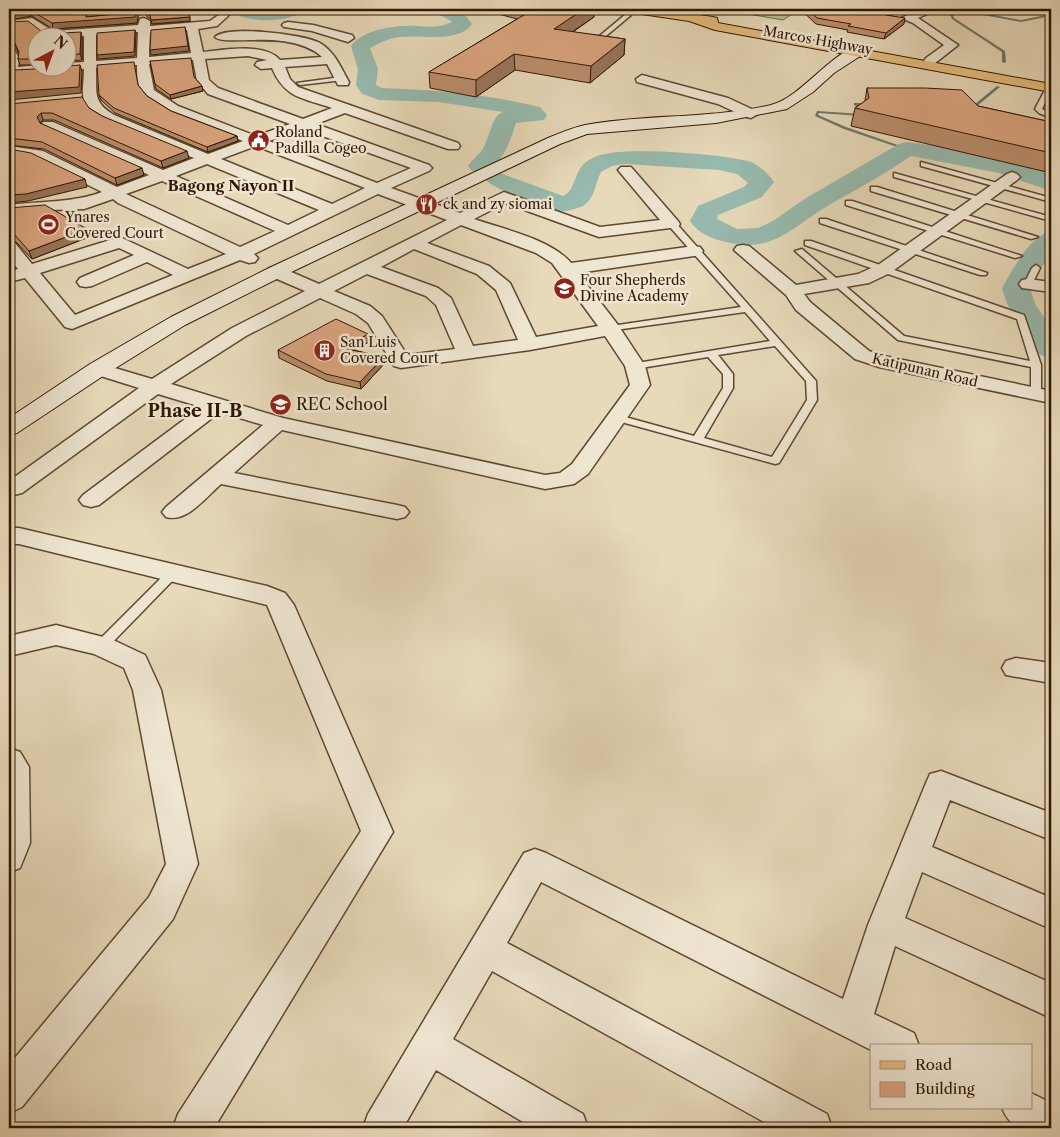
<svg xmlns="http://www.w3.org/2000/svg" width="1060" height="1137" font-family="'Libre Caslon Text',serif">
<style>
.green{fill:#b4bf90;stroke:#726b4a}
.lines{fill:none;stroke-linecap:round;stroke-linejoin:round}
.stream{fill:#6e796a;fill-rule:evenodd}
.river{fill:#97baae;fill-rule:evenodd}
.lane-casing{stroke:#5e4831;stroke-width:3}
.street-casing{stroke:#5e4831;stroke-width:3}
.secondary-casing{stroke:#301704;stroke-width:2}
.primary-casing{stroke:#301704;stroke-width:2}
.lane{fill:#efe6d2;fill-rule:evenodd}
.street{fill:#efe6d2;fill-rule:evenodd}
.secondary{fill:#efe6d2;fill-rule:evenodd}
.primary{fill:#e4bc7c;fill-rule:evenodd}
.wall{fill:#bb8e6d;stroke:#301704}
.shaded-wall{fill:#997459;stroke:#301704}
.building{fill:#daa57f;stroke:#301704}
.labels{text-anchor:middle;stroke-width:5;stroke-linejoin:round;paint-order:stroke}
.far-street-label{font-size:14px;fill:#301704;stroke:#efe6d2}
.far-poi-label{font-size:14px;fill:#301704;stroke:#efe6d2;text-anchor:start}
.far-neighbourhood-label{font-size:15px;font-weight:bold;fill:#301704;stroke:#efe6d2}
.poi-label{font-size:16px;fill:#301704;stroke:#efe6d2;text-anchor:start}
.neighbourhood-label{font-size:18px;font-weight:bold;fill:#301704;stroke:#efe6d2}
</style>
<rect width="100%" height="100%" fill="#e7d9b9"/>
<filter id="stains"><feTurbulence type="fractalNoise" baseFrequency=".004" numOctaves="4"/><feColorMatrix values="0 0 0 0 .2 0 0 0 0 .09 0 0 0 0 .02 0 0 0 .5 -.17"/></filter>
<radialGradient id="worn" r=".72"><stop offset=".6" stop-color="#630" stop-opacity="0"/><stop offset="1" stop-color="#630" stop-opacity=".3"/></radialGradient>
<path class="green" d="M727,9H792L797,11L783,20L725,10Z"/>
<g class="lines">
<path class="stream" d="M949,11L983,13L1021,20L1051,14V16L1021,22L983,15L952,13L954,18L1005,51L1006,62L1004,63L1002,62V52L952,19Z
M997,86L1000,87L977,106H968L966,105L968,104H975Z
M854,103H868L870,104L868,105H858L865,111L863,112L854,105Z
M817,111L862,114V116H861L819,113L818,115L846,127L909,149L906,150L844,129L815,116Z"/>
<path class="river" d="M60,9C76,8 91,12 107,12C121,12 135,8 150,9C138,27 72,26 60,9Z
M230,9H304C293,24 241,24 230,9Z
M431,9C451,8 460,7 472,24C458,44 420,34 400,37C389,38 380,43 370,48L378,69L376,85L382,88C436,90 487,94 540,107L547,115L544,120L516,123C510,143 498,177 472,171L468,166C473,159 480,154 484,147C490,136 492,115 503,112L439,102L379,100L362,94L356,85L358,69L351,46C360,32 389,26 405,26C421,25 436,30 452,22C446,16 436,16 431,9Z
M907,142C951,148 1011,156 1051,174V191L999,173L911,156C885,174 857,189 829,205C792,227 773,254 726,242C712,239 698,233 690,221L698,206L744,187L748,183L737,174L719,170L625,164L612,166L601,172C595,184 595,198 583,206C578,208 569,211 564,211C551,212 492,189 485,179L489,174L497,172L563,196C575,191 574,174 583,165C586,161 591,159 595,157C617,145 726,154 751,162C759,165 769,175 774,182L762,197L718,215L717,219L737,229L758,228L773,221L806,198L899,144Z
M1051,231V255L1042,266L1030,288L1035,304L1051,327V358L1040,355L1007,304L1002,288C1013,269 1029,237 1051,231Z"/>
<defs>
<path id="lane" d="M625,9H631V15L600,41H596V39L626,14Z
M341,77L344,79L343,80L300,85L297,83Z
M1049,86L1051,87V90L1042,109L1051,114V118L1039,113L1035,109L1046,88Z
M921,162L1051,198V202L921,166Z
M894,173L1051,217V221L894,177Z
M871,187H877L1038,237L1031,239L871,191Z
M846,201H852L1022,256L1015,258L846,205Z
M820,219H826L987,273L986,275H980L820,223Z
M669,222H675L816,381L817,400L779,463L775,464L614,420L613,418L618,415L694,436L723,388V374L708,357L635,369L630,366L631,364L770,341L745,312L608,331V327L611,326L741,307L669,226ZM775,346L806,381L807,400L772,457L704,438L733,388V374L718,355Z
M805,241H811L1024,315L1041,365V394L1036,397L1031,394V367L898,340L795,251L802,249L904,336L1030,361L1017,319L805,245Z
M1036,265L1040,268L1032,284L1028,287L1025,286L1024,284L1032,268Z
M173,569L179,573L177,576L106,649H96L94,646L96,643L169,570Z"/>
<path id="street" d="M921,9H935L934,11L918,18L958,45L934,64L930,65L924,61L926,58L944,45L913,23L901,18Z
M223,12L229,15L217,26L198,29L203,52C224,50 265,42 280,60L322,57C291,28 224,47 215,37C227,25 304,34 320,43C335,52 341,68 349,82L348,85H338L327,64L285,67L290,79L298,87L458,143L460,146L458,149H448L345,113L316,124L429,165L432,168L429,171L391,188L460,213L504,192L600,227L660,220L618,170L621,167H631L678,221L680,224L678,227L599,237L505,203L474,219C503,229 551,239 571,263L694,246L700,247L703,251L700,255L694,256L578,273L618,325L645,366L650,385L588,474L574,484L545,489L282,430L234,473L397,505L405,507L409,512L405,517L397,519L221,484C206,497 187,523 166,517L162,512L166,507L263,425L220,412L99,505L91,507L83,505L79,500L83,495L201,407L158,394L22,493L14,495L9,494V481L139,388L91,373L88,369L91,365L98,363L152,379L232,328L305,291L270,276L267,272L270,268L276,267L282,268L319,284L447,220L378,194L254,254L258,258L255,262L249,263L240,260L72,329L65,327L25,278L9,282V271L18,269L9,258V242L15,243L32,264L120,237L188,269L226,254L118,203L113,199L84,209L51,210L9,215V205C40,201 73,203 102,192L34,158L9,154V146L43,151L117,187L149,175L43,128L41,125L43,122H53L163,170L194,158C170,148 97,125 85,104C81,95 84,80 84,69L68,71L62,68H68V63L84,62V36L47,38L30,25L9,27V21L32,18L53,31L138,25L140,19L144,18L150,21V26L210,21ZM187,30L191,53L149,57L150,33ZM138,32L137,58L96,61V35ZM248,56L267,60L257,62L255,65L261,69L272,68C285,99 304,98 332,108L303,119L218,88L209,80L205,59ZM193,60L197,81L208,94L290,124L256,136L178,106L154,90L149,64ZM137,65C137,74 137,84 142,92C155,113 218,131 243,141L208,154L114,115C92,102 97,92 96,68ZM303,129L411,168L377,183L269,141ZM256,146L365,188L332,204L221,159ZM207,164L319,210L288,225L176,176ZM162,181L275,231L240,247L126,194ZM461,225L536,253L552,263L598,326L536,337L510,283L489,266L427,243ZM119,248L134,255L80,278L77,282L80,286L86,287L92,286L147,262L173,275L75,315L40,273ZM414,249L477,274L496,290L518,340L473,346L451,298L438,288L381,267ZM367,274L426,296L436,305L455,349L407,355L382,316L370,306L334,291ZM320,298L356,314L368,323L394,366L401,368L530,350L605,336L625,366L630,385L572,464L560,473L545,475L283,418L171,384L246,336Z
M288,22L313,25L352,35L354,38L348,42L312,31L284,27L282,25L284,23Z
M9,45L13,46L19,59L18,67L38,65V68H55L49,72L16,75L14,81L9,82Z
M642,75L728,98L756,111L758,114L751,118L746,117L718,104L637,82L636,79Z
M1012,172L1017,174L1020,177L1017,180L890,273L869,283L804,294L810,302L869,351L884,356L1051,391V403L879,367L855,359L796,310L786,295L734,250L737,246L743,245L749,246L796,285L858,274L878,265L1007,174Z
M1028,279L1051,282V292L1022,288L1019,284L1022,280Z
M9,528H19L267,586L285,593L294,605L393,832L214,1128H173L178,1114L361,831L267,605L19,544H9Z
M56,625L111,639L145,655L161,690L198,864L173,919L22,1107L9,1113V1065L149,897L166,864L133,690L124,668L94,654L56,645L9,656V636Z
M1016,658L1051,663V683L1006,675L1002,668L1006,661Z
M9,748L20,752L29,767L30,843L20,868L9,872Z
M941,771L1051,813V840L950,800L932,847L1051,898V929L922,872L905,918L1051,983V1018L895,946L874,1014L914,1033L919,1046H871V1050L541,882L507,943L827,1114L832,1128H775L492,971L453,1039L583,1114L588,1128H533L436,1070L403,1128H363L368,1114L524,853L535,849L546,853L843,999L868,925L926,783L930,774Z
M1031,1093L1051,1103V1128C1027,1128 1013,1134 1002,1108H1031Z"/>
<path id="secondary" d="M863,44L870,48L868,51L834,73L813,92L787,109L716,123L587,134L560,144L283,276L185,325L106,374L17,433L9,435V418L90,364L171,317L269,268L548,138C560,133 572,128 585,125C646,114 710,119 771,105C802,97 830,52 863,44Z"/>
<path id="primary" d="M629,9H658L713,17L717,18L718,23L1051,84V92L715,30L689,21L635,13Z"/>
</defs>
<use href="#lane" class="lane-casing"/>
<use href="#street" class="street-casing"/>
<use href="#secondary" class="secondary-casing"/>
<use href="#primary" class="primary-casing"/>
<use href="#lane" class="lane"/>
<use href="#street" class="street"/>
<use href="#secondary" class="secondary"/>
<use href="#primary" class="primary"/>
</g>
<path class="wall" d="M9,9H72L87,17L137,12L138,18L137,23L53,29L32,16Z
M480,9H594V17L573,32L625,39L624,55L590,83L515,70L476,97L430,88L429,72L517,19Z
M800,9H889L894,10L891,16L904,24L884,39L847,32L848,30L816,24Z
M146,13H189L190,21L152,24L151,19L147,17Z
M9,22L45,34L82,38V60L68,61V62V38H38V65H20L18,59L19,54L15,45L9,44Z
M150,61L194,77L202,86L203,91L171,99L156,89Z
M138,85L147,96L171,111L237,136L238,141L208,152L115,113L101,100L99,95Z
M867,88L978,106L1051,122V173L851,126L855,108L865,101Z
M9,104L89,108L102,116L189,158L163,168L54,120H43L40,123L144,175L117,185L44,149L9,145Z
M9,208L89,237L32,259L16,242L9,239Z
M369,342L353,350L384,357V364L361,389L327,381L279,358L278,350Z"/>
<path class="shaded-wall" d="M523,9H548L523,21Z
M584,9H594V17L554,44V29Z
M30,10L32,16L9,20V13Z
M894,10L892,15L885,21L886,15Z
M137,12L138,18L137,23L53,29L52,23L86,17V13L87,19Z
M190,17V21L152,24L151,20Z
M905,18L904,24L884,39L886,33Z
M185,27L189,51L151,55L150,50Z
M135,30L136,34L135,56L98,59L97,55Z
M81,32L82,38V60L80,54Z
M625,39L624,55L590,83L591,66Z
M514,54L515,70L476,97V80Z
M80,65L82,71L81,93L9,100V92Z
M202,86L203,91L171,99L170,95Z
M41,113L43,120L39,124L37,117Z
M237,136L238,141L208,152L207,147Z
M187,151L189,158L163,168L161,161Z
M142,168L144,175L117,185L115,178Z
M85,179L87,187L28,201L9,203V195Z
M87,229L89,237L32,259L29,251Z
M368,334L369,342L344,355L343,348Z
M384,357V364L361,389L360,382Z"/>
<path class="building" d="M9,9H72L86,13V17L137,12L135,17L52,23L30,10L9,13Z
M534,9H584L554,29L625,39L591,66L514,54L476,80L429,72Z
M807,9H889L894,10L886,15L905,18L886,33L848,26L851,24L817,18Z
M169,12V13H189L190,17L151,20L150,15L146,13Z
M28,21L45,34L81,32L80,54L68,55V38H38V59H18L19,52L13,39L9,38V22Z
M185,27L188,46L150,50L151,30Z
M135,30L134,52L97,55V33Z
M191,58L194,77L202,86L170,95L155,84L150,61Z
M134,62L138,85L147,96L171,111L237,136L207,147L114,108L99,95L97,65Z
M80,65L79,87L9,92V77L12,76L15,70L54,68H68V66Z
M867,88H925L962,90L978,106L1051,122V153L855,108L869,98Z
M82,97L89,108L102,116L187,151L161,161L52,113H41L37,117L40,123L142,168L115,178L42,142L9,138V104Z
M9,149L31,153L85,179L26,194L9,195Z
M45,205L87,229L29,251L14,234L9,233V208Z
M336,319L368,334L343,348L384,357L360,382L326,374L278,350Z"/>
<defs>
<symbol id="civic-disc" viewBox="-11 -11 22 22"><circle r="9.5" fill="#8f2418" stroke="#efe6d2"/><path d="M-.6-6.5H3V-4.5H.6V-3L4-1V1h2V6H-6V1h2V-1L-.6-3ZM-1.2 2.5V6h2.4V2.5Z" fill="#fff"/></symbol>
<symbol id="restaurant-disc" viewBox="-11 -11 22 22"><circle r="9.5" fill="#8f2418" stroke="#efe6d2"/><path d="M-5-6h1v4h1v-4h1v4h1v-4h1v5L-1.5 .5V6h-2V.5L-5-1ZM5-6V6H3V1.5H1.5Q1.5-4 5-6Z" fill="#fff"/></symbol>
<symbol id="stadium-disc" viewBox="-11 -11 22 22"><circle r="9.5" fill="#8f2418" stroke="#efe6d2"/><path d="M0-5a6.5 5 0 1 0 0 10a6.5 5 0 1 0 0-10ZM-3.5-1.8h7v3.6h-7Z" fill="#fff"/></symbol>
<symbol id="school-disc" viewBox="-11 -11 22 22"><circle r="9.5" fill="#8f2418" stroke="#efe6d2"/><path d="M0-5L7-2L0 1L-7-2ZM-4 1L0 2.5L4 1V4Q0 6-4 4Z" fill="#fff"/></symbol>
<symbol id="building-disc" viewBox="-11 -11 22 22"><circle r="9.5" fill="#8f2418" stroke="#efe6d2"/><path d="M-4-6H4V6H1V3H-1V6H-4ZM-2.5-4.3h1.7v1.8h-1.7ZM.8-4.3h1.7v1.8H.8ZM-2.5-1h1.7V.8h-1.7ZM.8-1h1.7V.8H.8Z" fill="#fff"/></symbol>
</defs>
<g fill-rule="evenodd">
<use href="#civic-disc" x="246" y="128" width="25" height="25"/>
<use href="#restaurant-disc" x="414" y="192" width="25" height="25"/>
<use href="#stadium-disc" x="36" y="212" width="25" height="25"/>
<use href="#school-disc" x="552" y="276" width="25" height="25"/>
<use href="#building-disc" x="312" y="338" width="25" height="25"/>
<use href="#school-disc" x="268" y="392" width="25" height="25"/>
</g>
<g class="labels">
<g class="far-street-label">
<text transform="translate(818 40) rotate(10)" y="5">Marcos Highway</text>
<text transform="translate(925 370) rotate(13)" y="5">Katipunan Road</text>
</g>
<g class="far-poi-label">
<text x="275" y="137">Roland<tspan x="275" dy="16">Padilla Cogeo</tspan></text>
<text x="443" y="209">ck and zy siomai</text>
<text x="65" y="222">Ynares<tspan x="65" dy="16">Covered Court</tspan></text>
<text x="580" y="285">Four Shepherds<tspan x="580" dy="16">Divine Academy</tspan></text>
<text x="340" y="347">San Luis<tspan x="340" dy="16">Covered Court</tspan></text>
</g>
<g class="far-neighbourhood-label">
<text x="231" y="191">Bagong Nayon II</text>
</g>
<g class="poi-label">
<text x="296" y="410">REC School</text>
</g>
<g class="neighbourhood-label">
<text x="195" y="417">Phase II-B</text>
</g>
</g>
<rect width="1060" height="1137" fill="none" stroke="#e7d9b9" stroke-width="30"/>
<rect x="10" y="10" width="1040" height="1117" fill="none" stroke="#301704" stroke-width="2.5"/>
<rect x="15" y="15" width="1030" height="1107" fill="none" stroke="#301704"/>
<rect x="870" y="1044" width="162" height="65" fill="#efe6d2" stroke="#a39380"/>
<rect x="880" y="1061" width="25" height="8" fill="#e4bc7c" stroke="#a39380"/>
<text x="915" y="1070" font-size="15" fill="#301704">Road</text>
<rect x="880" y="1082" width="25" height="15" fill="#daa57f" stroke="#a39380"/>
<text x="915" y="1094" font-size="15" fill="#301704">Building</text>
<g transform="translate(52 52) rotate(41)"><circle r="24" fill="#efe6d2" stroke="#a39380"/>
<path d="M0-4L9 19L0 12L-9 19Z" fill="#8f2418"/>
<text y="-8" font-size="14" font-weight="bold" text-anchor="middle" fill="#301704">N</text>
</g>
<rect width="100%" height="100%" filter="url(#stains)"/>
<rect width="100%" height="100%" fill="url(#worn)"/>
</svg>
